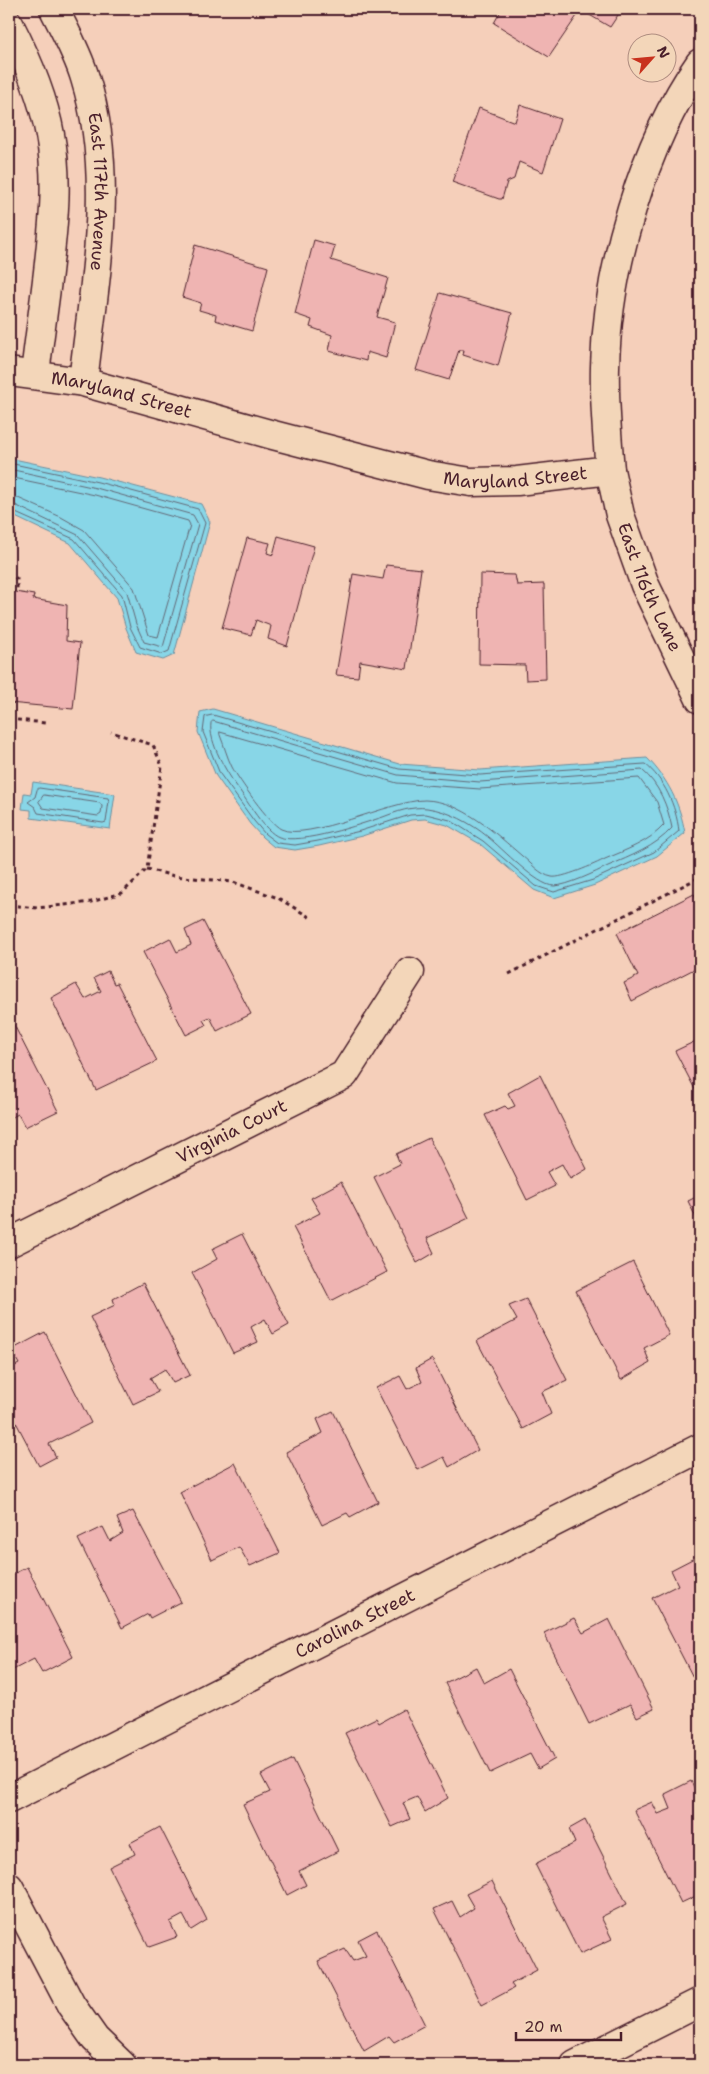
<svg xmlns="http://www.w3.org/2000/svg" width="709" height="2074" font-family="'Shantell Sans',sans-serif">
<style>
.water{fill:#88d6e7;stroke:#6f8d9c}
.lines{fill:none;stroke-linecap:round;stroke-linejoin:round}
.shore{stroke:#636876;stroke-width:1}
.building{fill:#efb4b2;stroke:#4a1f2b}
.street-casing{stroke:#4a1f2b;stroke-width:31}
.path{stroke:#4a1f2b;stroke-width:3;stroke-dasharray:4 4;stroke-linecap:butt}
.street{stroke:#f3d6b9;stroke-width:28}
.labels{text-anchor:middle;stroke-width:5;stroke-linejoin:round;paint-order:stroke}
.street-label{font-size:18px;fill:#4a1f2b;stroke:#f3d6b9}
</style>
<rect width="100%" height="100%" fill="#f5cfba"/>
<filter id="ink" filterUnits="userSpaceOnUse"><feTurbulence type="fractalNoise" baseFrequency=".02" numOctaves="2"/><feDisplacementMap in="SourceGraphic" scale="10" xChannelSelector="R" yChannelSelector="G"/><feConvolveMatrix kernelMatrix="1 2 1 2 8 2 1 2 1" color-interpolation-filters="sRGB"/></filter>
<g filter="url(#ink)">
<path class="water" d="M9,458L99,477L201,504L210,522L174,655L163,660L136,652L126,628L117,598L70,543L9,514Z
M213,709L400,764L480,770L647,758C668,779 680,804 685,833L657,856L595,885L554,898L534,890L480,844L447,825L425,819L411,820L362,836L319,846L295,850L274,847L262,837L250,824L216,776L198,732L200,712Z
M33,782L115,794L110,829L31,818V810L22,809L24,793L31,794Z"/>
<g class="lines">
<path class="shore" d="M9,463L98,482L198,509L205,523L169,651L162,654L140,647L130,627L122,595L74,539L9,510
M9,469L96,488L193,515L198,524L163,647L144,642L136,624L127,592L78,535L15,505L9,504
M9,477L95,495L188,521L190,525L158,637L149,635L134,588L84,530L61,517L18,498L9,496
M213,715L399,769L480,775L645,764C664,779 676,806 679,831L654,852L593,880L554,892L536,886L483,841L450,820L426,814L410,815L360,831L318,841L295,845L277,843L265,834L254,821L220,774L203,732L205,717Z
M213,721L398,775L480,782L642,770C659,784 668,807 672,828C655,847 631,856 608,866C596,872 567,886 554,886C537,886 502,848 488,837C471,823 449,811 427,808C412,806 396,812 383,817C361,824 301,845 279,837C264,831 248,802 238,788C227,773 208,742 211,723Z
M220,732L397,783L480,789L639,778L657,802L664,825C649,842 626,850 605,859C596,864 561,879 552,877C540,875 531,863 522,856C495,833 462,801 425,800C392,800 307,842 281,829C269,823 239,780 232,767C227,757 224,745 220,735Z
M39,788L108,798L109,801L106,822L103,823L38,813L35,807L28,802L35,797L37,790Z
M44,795L100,803L102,806L101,814L98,816L43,808L39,802Z"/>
</g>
<path class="building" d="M502,9H622L610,27L581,10L549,57L494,23Z
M520,105L560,119L543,172L519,162L514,179L507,182L502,199H499L452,182L479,108L515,122Z
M314,240L335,246L331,260L388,278L377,317L395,322L386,358L367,352L366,361L329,351L332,335L310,327L312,320L295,314Z
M195,245L268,267L252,331L215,320L216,315L199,310L201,303L182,297Z
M440,293L512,313L498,366L463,355L464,350H459L449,380L416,370Z
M278,536L314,546L287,646L268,639L271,626L256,620L251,635L222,628L247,538L270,543L267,553L273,555Z
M386,565L421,569L407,669L360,661L358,677L336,675L353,574L383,579Z
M480,574L515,575L517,585L544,584L546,679L526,680L525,665L479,664Z
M9,591L34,595L33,599L67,605L66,641L80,643L73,709L9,703Z
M694,894L700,906V966L632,1001L624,983L638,976L617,933Z
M203,921L251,1014L217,1031L210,1017L203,1020L206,1025L186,1035L143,952L170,938L177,952L191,945L185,930Z
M108,971L114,984L117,983L157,1061L96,1090L51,998L76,984L85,999L101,991L94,978Z
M12,1021L58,1111L25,1127L18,1114L9,1119V1023Z
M700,1039V1099L675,1051Z
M540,1075L587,1169L570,1179L562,1164L547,1172L555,1186L527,1200L485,1115L505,1106L508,1109L515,1106L508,1093Z
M429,1138L469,1218L427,1238L434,1253L417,1263L374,1177L400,1164L396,1154Z
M341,1182L387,1272L331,1301L293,1227L320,1213L311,1198Z
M700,1195V1226L688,1201Z
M242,1234L289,1325L273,1334L265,1319L251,1327L258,1342L233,1353L192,1273L217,1259L212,1249Z
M633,1262L669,1335L644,1348L650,1363L621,1380L576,1291Z
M143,1283L190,1375L173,1383L165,1369L150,1378L158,1392L133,1404L90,1317L115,1305L113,1299Z
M526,1299L567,1380L542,1392L551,1414L523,1429L477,1341L517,1320L509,1306Z
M45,1332L91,1423L49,1444L56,1457L39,1466L9,1409V1369L19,1364L11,1350Z
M432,1359L478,1450L449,1467L444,1457L418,1470L376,1388L400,1376L407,1389L422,1382L416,1368Z
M333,1411L378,1502L350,1517L347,1513L322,1525L286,1452L323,1433L317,1419Z
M235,1463L280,1553L250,1566L239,1547L212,1560L180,1492Z
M133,1511L181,1602L150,1618L148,1614L122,1628L78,1539L103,1527L110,1541L123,1533L117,1518Z
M700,1555V1683L697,1685L652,1598L678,1585L671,1570Z
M27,1567L73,1657L42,1673L34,1659L9,1672V1576Z
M574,1618L583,1633L609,1619L654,1709L637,1717L630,1704L589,1724L544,1633Z
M476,1667L484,1683L509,1669L555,1759L538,1769L530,1754L490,1773L445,1683Z
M404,1709L448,1798L425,1812L417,1797L403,1803L410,1819L392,1827L345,1733L376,1718L379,1723Z
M293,1759L338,1851L299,1871L306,1885L287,1895L243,1804L270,1792L261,1775Z
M691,1781L700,1799V1894L681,1903L634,1810L652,1802L658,1814L671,1809L665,1794Z
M585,1820L627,1904L601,1917L612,1939L580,1954L535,1864L575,1843L569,1829Z
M160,1827L207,1920L191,1930L183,1915L170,1922L177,1937L149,1947L109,1867L135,1854L130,1843Z
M492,1881L537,1970L511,1984L514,1988L482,2005L434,1909L452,1901L460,1917L474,1908L466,1894Z
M377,1930L425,2025L394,2042L389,2036L364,2051L318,1961L345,1949L353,1961L366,1956L358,1940Z"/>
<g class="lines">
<defs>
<g id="street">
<path id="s1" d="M54,9C65,31 78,54 85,78C116,177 94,282 83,382"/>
<path d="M9,24C27,59 43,96 50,135C59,181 53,226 48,272C44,306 39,340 35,374"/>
<path id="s2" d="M9,372L83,382L273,435L428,475L471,482L517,481L610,470C607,436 604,401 605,367C607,269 643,144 700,63"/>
<path id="s3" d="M610,470L620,515L645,585L700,699"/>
<path id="s4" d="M9,1243L344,1075L410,972"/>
<path id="s5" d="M9,1799L700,1448"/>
<path d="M9,1887L71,2005L95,2039L122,2065"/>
<path d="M575,2065L700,2002"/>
</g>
</defs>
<use href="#street" class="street-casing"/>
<path class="path" d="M9,572L17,579V592
M9,719L45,723
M147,869L174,876L233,882L278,898L311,918
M9,905L37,908L91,902L122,893L147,869L162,766L153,745L111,732
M509,974L700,877"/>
<use href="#street" class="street"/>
</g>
</g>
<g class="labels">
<g class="street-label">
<text dy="6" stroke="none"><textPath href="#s1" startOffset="191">East 117th Avenue</textPath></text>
<text dy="6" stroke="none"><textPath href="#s2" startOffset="115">Maryland Street</textPath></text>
<text dy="6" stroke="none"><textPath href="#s2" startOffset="520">Maryland Street</textPath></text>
<text dy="6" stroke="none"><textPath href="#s3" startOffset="124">East 116th Lane</textPath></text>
<text dy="6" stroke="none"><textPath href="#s4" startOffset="249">Virginia Court</textPath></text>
<text dy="6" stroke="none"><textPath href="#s5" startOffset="388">Carolina Street</textPath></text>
</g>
</g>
<rect width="709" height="2074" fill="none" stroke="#f3d6b9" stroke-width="30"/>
<rect x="15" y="15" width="679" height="2044" fill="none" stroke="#4a1f2b" stroke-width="2" filter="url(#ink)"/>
<g transform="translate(652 58) rotate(63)"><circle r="24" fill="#f3d6b9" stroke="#af8d80"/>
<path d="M0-4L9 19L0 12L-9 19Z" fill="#c8321e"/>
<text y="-8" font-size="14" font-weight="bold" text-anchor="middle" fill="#4a1f2b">N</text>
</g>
<path d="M516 2032v8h105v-8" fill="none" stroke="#4a1f2b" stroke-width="2.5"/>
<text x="524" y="2032" font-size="15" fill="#4a1f2b" stroke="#f3d6b9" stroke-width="4" paint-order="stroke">20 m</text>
</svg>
